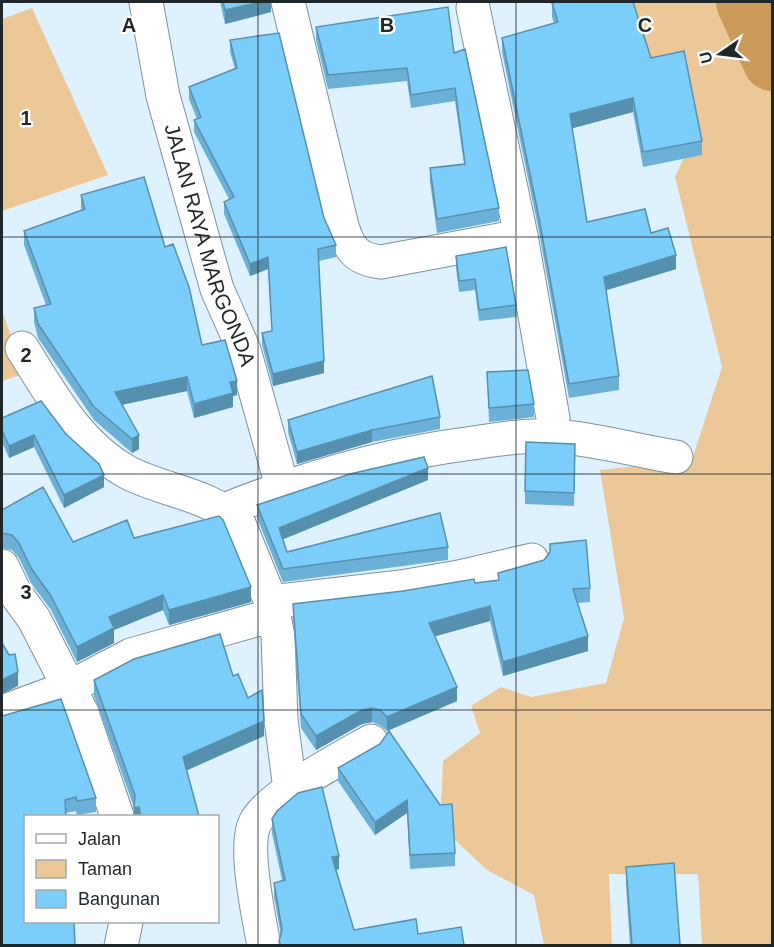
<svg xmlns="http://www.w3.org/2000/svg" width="774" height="947" font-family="Helvetica,sans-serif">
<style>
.green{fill:#ecc898}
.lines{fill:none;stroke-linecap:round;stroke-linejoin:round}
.river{stroke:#c99a58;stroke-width:58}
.minor-casing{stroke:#7e919c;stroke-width:35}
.minor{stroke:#fff;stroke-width:33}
.wall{fill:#6bb1d7}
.shaded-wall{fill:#5790af}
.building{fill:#7ccefa;stroke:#5790af;stroke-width:1.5}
.grid{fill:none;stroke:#1f272b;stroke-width:1.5;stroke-opacity:0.55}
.labels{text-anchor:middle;stroke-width:4.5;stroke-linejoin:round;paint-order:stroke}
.street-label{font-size:21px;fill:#1f272b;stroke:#fff}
.grid-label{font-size:20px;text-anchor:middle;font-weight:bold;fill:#1f272b;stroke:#fff;stroke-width:4.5;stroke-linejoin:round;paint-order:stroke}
</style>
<rect width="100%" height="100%" fill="#ddf2fe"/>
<path class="green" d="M608,2H772V945H702L698,874H609L612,945H544L534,895L487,870L440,826L443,761L480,733L471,706L501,687L531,697L606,683L624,618L600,470L692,460L722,367L675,177L690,145Z
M32,8L108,175L2,211V19Z
M2,310L24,374L2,381Z"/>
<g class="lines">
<path class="river" d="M745,2L772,62"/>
<defs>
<g id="minor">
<path id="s1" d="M146,2L163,96L217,289L244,350L282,486"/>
<path d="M288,2L342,226C349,249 356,259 381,262L521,236"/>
<path d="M473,8L521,236L553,418L552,436"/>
<path d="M22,348C52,395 77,444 127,472C162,491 212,494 239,524L271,602L278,636L281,720L290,789"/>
<path d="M222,511C303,478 386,454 473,443C498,439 524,435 550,436C587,437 638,451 676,457"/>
<path d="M2,566L15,593L34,619L82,713L117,816"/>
<path d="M271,602L401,587L459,577L532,560"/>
<path d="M2,712L70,687L131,655L273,615"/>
<path d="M121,946L126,922"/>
<path d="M264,946C259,917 243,847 255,823C268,796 343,757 371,741"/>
</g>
</defs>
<use href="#minor" class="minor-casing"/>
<use href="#minor" class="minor"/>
</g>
<path class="wall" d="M220,2H271V12L225,24Z
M552,3L651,58L702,141V155L643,167L633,112L572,128L587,222L651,233L676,269L606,290L619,376V390L569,398L539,232L502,52V38L554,23L552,17Z
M316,27L454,53L499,208V221L437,233L430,182V168L464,164L455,101L411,108L407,81L328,89L316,40Z
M230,40L324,218L336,245V257L319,261L324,373L273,386L262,345V333L272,331L268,269L250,276L224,214V202L229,199L194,132V120L197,119L189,99V87L235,69L230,52Z
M81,195L165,247L202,345L237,395L233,396V407L194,418L187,391L122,405L139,449L132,453L94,420L38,338L34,322V308L46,305L24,245V231L81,210Z
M456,256L516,305V317L479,321L475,290L459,292L456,267Z
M487,372L534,404V417L489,422Z
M440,417V429L372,442L297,464L288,432V420Z
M2,418L66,434L104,487L64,508L34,447L9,458L2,442Z
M575,444L574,506L525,504V491Z
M428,480L283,539L287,552L448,547V560L283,582L257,518V505Z
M2,510L73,542L134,538L251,602L169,625L163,610L114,630V643L77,662L51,610L31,583L19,558L12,550L2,548Z
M475,583L590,588V602L577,603L588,651L503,676L490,621L435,636L457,701L387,731L380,725L372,722L362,724L316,750L301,728L293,618V604Z
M233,676L264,736L187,770L199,816H134V807L94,696V680Z
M2,716L96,798V812L77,815L76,811L66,813Z
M380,744L455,853V866L410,869L407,813L375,835L338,781V768Z
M272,819L339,869L336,870L354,930L418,934L464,945H279L281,935L274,897V883L282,880L272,833Z
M626,867L680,945H630L626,885Z"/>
<path class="shaded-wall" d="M260,2H271V12L225,24V10Z
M633,98V112L570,129V114Z
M676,255V269L604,291V277Z
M268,257V269L250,276V264Z
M324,361V373L273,386V374Z
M187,377V391L115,406V392Z
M237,381V395L233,396V407L194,418V404L230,382Z
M372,430V442L297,464V452Z
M34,435V447L9,458V446Z
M139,435V449L132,453V439Z
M428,468V480L279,541V528Z
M104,475V487L64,508V495Z
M251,587V602L169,625V610Z
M163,595V610L114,630V643L77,662V647L109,617Z
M490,606V621L429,638V623Z
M588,636V651L503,676V662Z
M18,672V686L2,694V680Z
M457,687V701L387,731V717Z
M372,708V722L362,724L316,750V736L362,710Z
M264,721V736L183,772V757Z
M407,800V813L375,835V822Z
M139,807V816H134V808Z
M339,856V869L332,871V857Z"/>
<path class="building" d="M223,2H260L225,10Z
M558,2H633L651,58L684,51L702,141L643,152L633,98L570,114L587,222L645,209L651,233L668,228L676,255L604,277L619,376L569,384L539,218L502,38L558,22L552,3Z
M448,7L454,53L465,49L499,208L437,219L430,168L465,164L455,88L411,95L407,68L328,75L316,27Z
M279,33L324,218L336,245L318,249L324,361L273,374L262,333L272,331L268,257L250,264L224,202L234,197L194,120L201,117L189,87L237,68L230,40Z
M144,177L165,247L173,244L189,287L202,345L225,340L237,381L230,382L233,393L194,404L187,377L115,392L139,435L132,439L94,407L38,324L34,308L51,304L24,231L85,209L81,195Z
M506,247L516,305L479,310L475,279L459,281L456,256Z
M528,370L534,404L489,408L487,372Z
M432,376L440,417L372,430L297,452L288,420Z
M41,401L66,434L99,464L104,475L64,495L34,435L9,446L2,430V418Z
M526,442L575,444L574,493L525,491Z
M424,457L428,468L279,528L287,552L440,513L448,547L283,569L257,505L350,474Z
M43,487L73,542L127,520L134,538L219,516L223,520L251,587L169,610L163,595L109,617L114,628L77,647L51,596L31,568L19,543L12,535L2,533V510Z
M586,540L590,588L573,589L588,636L503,662L490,606L429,623L457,687L387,717L380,710L372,708L362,710L316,736L301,714L293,604L403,591L474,579L475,583L499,580L498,573L544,560L550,552V544Z
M220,634L233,676L238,674L248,698L262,690L264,721L183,757L199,816H141L139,807L134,808L135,795L94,680L134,659Z
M2,643L9,655L15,654L18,672L2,680Z
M61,699L96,798L77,801L76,797L65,800L66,816H26V921H74L75,945H2V716Z
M389,731L440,805L452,804L455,853L410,855L407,800L375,822L338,768L380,744Z
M322,787L339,856L332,857L354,930L416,919L418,934L461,927L464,945H281L279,942L282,929L274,883L285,880L272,819L277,811L298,793Z
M674,863L680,945H632L626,867Z"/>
<path class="grid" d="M258,2V946M516,2V946M2,237H772M2,474H772M2,710H772"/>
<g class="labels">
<g class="street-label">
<text dy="7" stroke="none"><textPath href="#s1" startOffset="252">JALAN RAYA MARGONDA</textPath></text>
</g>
</g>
<g class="grid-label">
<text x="129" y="32">A</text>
<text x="387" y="32">B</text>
<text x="645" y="32">C</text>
<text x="26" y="125">1</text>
<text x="26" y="362">2</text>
<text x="26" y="599">3</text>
</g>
<rect width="774" height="947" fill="none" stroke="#1f272b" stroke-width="6"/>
<rect x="24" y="815" width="195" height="108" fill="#ffffff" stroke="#a5a9aa" stroke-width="1.5"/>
<rect x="36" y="834" width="30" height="9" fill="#ffffff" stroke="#a5a9aa" stroke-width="1.5"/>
<text x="78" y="845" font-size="18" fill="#1f272b">Jalan</text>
<rect x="36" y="860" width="30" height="18" fill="#ecc898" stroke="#a5a9aa" stroke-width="1.5"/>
<text x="78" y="875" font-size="18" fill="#1f272b">Taman</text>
<rect x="36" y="890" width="30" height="18" fill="#7ccefa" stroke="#a5a9aa" stroke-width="1.5"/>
<text x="78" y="905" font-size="18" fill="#1f272b">Bangunan</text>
<g transform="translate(720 54) rotate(256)" stroke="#ffffff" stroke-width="4.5" paint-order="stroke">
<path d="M0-4.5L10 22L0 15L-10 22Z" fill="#1f272b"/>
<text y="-9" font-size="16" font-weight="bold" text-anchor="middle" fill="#1f272b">U</text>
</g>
</svg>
